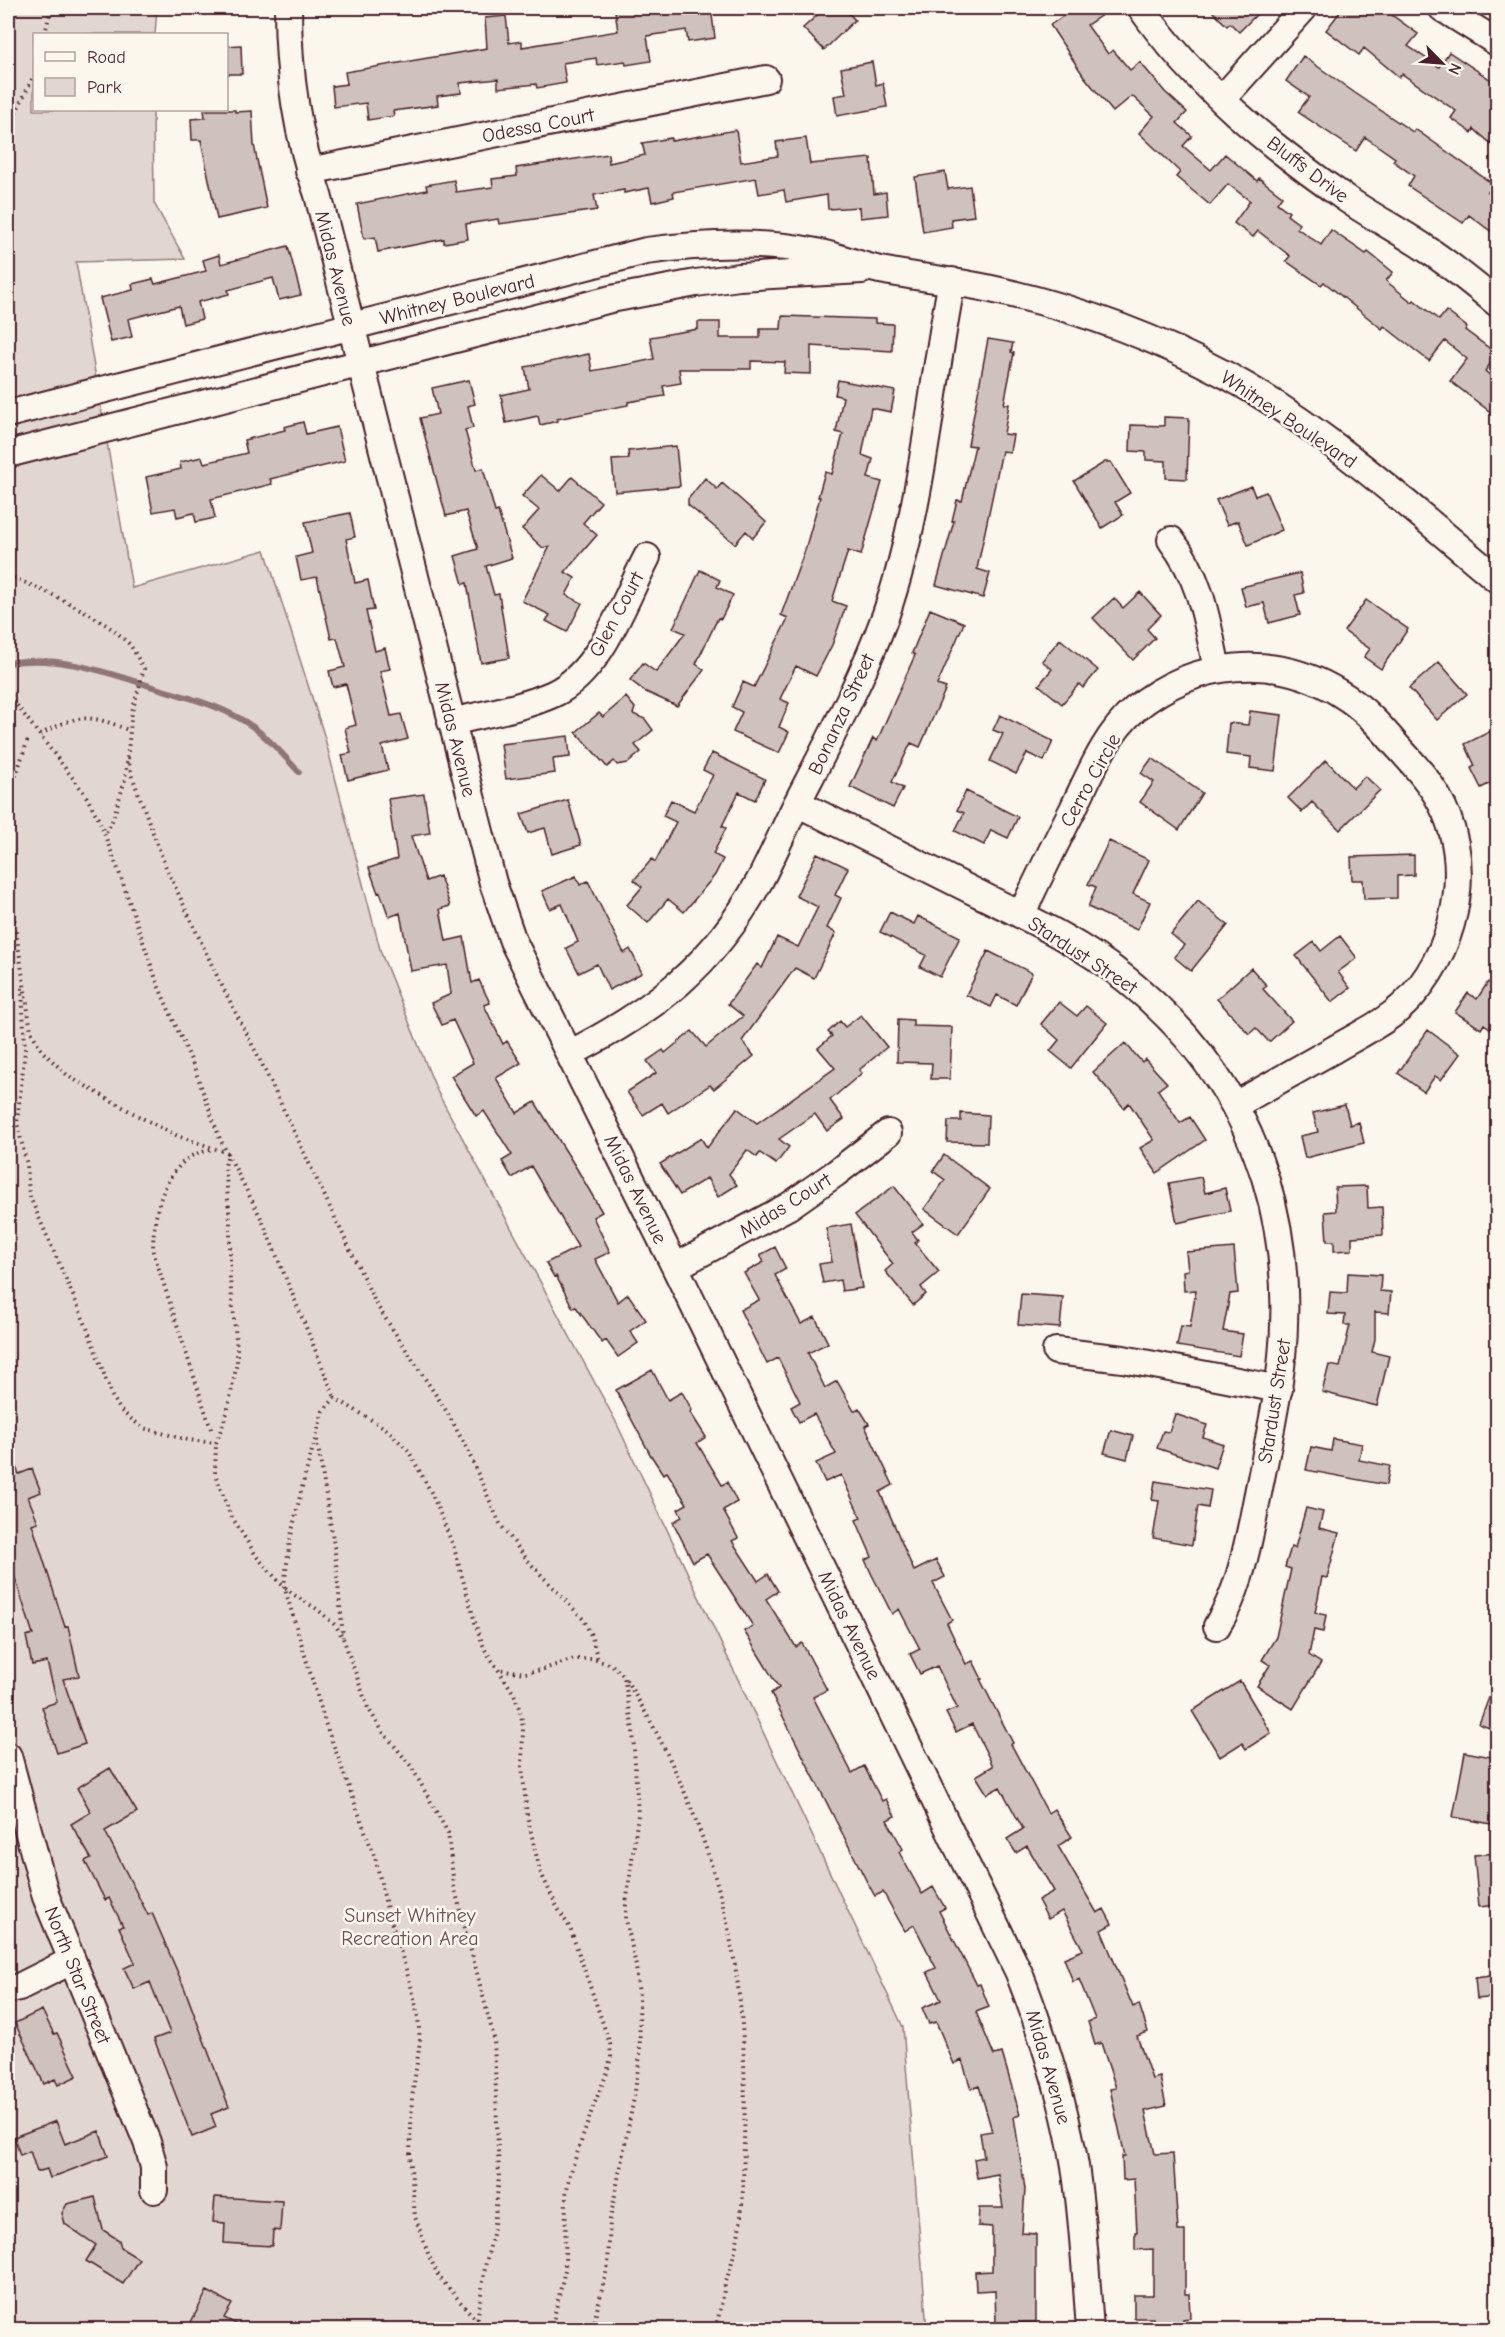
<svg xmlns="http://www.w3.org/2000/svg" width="1505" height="2337" font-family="'Comic Neue',sans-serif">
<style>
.green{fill:#e2d7d0;stroke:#967b7e;stroke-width:1.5}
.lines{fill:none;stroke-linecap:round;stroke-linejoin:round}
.stream{stroke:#907477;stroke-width:6}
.building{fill:#cfc2bc;stroke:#4a1f2b;stroke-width:1.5}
.minor-casing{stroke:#4a1f2b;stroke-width:30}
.path{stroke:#4a1f2b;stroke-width:4;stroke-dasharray:1.5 4.5;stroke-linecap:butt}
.minor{stroke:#fbf7ec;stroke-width:26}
.labels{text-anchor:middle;stroke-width:5;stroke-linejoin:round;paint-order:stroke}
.street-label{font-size:20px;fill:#4a1f2b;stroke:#fbf7ec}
.park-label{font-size:20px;fill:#704d54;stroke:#fbf7ec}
</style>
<rect width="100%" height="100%" fill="#fbf7ec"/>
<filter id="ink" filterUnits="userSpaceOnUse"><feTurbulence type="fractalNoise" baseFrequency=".0167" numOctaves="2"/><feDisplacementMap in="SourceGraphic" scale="12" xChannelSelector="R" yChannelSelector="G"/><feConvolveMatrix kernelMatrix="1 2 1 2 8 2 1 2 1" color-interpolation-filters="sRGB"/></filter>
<g filter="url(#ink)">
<path class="green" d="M8,8H157L155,34H34V110H153L154,203L185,259L76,262L132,588L265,550L324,735L381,953L437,1091L615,1420L903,2027L927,2329L8,2330Z"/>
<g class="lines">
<path class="stream" d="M8,663C58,654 109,673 156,688C189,698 224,706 253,727C271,740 284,756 299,772"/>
</g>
<path class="building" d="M639,8H711L715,38L688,42L686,30L647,36L651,61L626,65L625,61L597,65L596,58L563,63L566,83L537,88L536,84L498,88V79L460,83L461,93L437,96L438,105L393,111L394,116L368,120L366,103L334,107L332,86L347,84L345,72L487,48L485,18L506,16L509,43L522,41V47L618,31L615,11Z
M825,8H844L855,20L824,50L803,28Z
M1075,8H1112L1087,25L1108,54L1113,50L1130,70L1140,62L1165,92L1187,112L1177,123L1192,136L1183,146L1211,170L1225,154L1257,181L1259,178L1282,196L1277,203L1289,212L1287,215L1299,224L1297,228L1321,245L1331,230L1366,254L1368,252L1393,272L1386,281L1412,302L1414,300L1439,320L1446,311L1467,327L1465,330L1497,354L1485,371L1497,381V417L1450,381L1467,359L1445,341L1429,361L1384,326L1382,329L1324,282L1321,285L1286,261L1290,256L1258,231L1253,237L1234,223L1250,201L1228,184L1210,205L1176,177L1180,172L1139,133L1154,116L1132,96L1113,112L1083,75L1050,25Z
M1209,8H1263L1239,32L1230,23L1227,26Z
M1343,8H1382L1418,34L1408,46L1439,67L1449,52L1497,84V149L1474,129L1472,133L1451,118L1456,111L1402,74L1399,77L1364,48L1359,55L1326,30Z
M241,45L242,74H226V46Z
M1303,56L1355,93L1413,132L1415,129L1494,185L1488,192L1497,199V236L1469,215L1463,223L1408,186L1414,176L1393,161L1395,158L1365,137L1356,151L1298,112L1309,97L1286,81Z
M872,62L876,85L883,83L887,107L837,116L834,96L846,94L841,68Z
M204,110H235V112L252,111L254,145L267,208L217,219L201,140H192L191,119L205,118Z
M736,130L741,162L778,156L776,142L806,138L810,164L871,158L874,194L886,192L888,215L860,218L859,207L828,209L827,195L786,202L784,190L759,194L756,178L673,192L674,197L652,202L649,188L624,193V190L594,195L597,210L499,224L498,219L466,224L468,239L444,243V239L378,252L375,237L364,239L357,204L427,190L426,185L454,180L456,192L493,187L492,179L517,176L516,168L608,154L609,163L645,155L642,143L671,138V141Z
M945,172L948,189L970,186L974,216L951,219L952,227L923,232L915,177Z
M288,246L301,295L279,300L273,278L228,290L229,294L198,302L202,319L183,324L179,306L128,319L132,337L111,342L100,298L133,290L132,284L153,279L155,284L206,271L203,260L219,255L221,264Z
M782,316L875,319V323L893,324L892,351L811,346V374L784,373L785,362L751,361V369H679L681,383L663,386L665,396L628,402V405L557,419L558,421L540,425L538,416L506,423L501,395L529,389L525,367L589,354L592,371L630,364L654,359L650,337L698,329V322H720V338H760V329H781Z
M988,339L1013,343L1011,352L1014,353L1004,404H1009L1004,434L1013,435L1010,452L1002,451L977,569L990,573L983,598L936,585L954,521H952L957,500L962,501L975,446L968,445Z
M469,380L475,404L468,406L473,428L465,430L476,470L483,468L495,512L498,511L512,558L486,566L494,595L499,594L509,658L481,663L467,583L463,584L455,556L478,549L466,511L446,516L420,418L438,414L432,388Z
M838,380L895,391L891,412L871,408L862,455L873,459L868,478L882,482L861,555L848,551L832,601L846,606L832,645L816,676L796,666L780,699L789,703L779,727L789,732L779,753L733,732L742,712L732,707L743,682L754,687L788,618L781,615L805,550L820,497H818L825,472L832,474L843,434L836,432L843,397L835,395Z
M1164,417L1189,418L1187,479L1166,478V461L1146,460V452L1130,451L1131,425L1164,426Z
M303,422L306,434L337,427L345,461L270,479L272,484L211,499L215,518L196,522L194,513L177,517L175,508L153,512L146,477L181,469L180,462L202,457L204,463L247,453L244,440L285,430L284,427Z
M676,446L680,486L615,492L612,460L629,459L628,451Z
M1105,462H1111L1130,493L1115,502L1123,515L1102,528L1074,481Z
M541,475L560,491L572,477L601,502L583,523L597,535L565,572L575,578L566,595L582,603L567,632L546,621L550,615L522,601L550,546L543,548L522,529L539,510L522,496Z
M705,478L717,489L722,483L766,522L753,538L746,531L735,544L688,505V499Z
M1251,486L1255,496L1266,492L1282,530L1248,545L1238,521L1227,525L1216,500Z
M350,513L355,537L346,539L355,583L368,580L374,610L366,611L375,651L385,648L390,669L380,671L391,716L401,714L408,739L382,746L388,770L348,780L342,755L351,753L345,728L356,725L346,684L333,687L329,671L345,667L337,638L331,639L317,577L301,580L296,557L312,553L305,522Z
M700,570L720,580L717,587L733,595L721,619L718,618L696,664L704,670L677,706L646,692L630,680L643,663L656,672L685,633L673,628Z
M1300,573L1304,593L1295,595L1300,615L1269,623L1264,603L1246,607L1241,587Z
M1140,592L1161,615L1147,629L1155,638L1133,660L1093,618L1114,598L1123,608Z
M1366,600L1408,629L1381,669L1364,657L1370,649L1344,631Z
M930,609L964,623L937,685L946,688L920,747L911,743L892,782L903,788L893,808L850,787L873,738L877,741L915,655L912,653Z
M1060,639L1098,670L1083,688L1079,684L1062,704L1039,685L1052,669L1042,661Z
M1439,662L1467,694L1437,720L1409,688Z
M626,697L635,708L633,714L645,719L653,730L635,745L641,752L628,763L617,765L614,761L607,767L576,732L599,713L603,717Z
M1250,711L1282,715L1275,771L1250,768L1251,757L1226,754L1229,723L1248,725Z
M1000,715L1053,741L1044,761L1027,753L1016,774L990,761L1003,734L993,730Z
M1497,728V780L1481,788L1471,768L1475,766L1465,744Z
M568,736L570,757L553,759L555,773L506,779L501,744Z
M712,753L765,779L755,800L739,792L722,826L726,828L713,854L723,859L715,875L684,912L668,899L648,923L627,905L642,887L634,880L652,859L655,862L676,822L663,816L671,800L694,811L713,775L703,770Z
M1152,758L1202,793L1179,830L1140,802L1154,782L1141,773Z
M1326,760L1353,788L1365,776L1380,790L1340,830L1312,802L1302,812L1288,798Z
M966,791L1018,817L1008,838L991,830L984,845L955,831L964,813L957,810Z
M424,794L430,833L411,836L426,881L440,876L450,906L440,909L446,941L464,937L472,983L479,980L490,1003L484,1005L503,1044L507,1041L521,1063L496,1078L517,1113L535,1102L577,1169L602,1212L593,1217L610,1252L595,1259L618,1302L628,1294L646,1320L630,1331L638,1343L618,1357L606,1340L602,1343L576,1307L573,1308L556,1276L554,1277L546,1263L578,1247L531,1166L512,1178L502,1161L512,1155L484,1111L476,1116L451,1076L473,1063L453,1020L442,1025L431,1003L451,994L447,965L411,971L400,913L389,917L380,892L378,893L369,868L397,859L388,799Z
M568,800L581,845L552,854L545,828L528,833L521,814Z
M1109,841L1149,860L1133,894L1150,902L1137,930L1088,907L1096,887L1088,884Z
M817,853L848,868L835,895L841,898L827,928L836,933L814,978L795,968L742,1041L754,1056L714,1089L710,1085L668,1113L662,1103L643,1115L627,1092L656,1073L647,1061L663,1050L665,1053L692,1031L706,1047L743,1016L728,1004L757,964L762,968L777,937L798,947L818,907L796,896Z
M1414,855V875L1397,876V898L1364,899L1363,880H1352L1351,857Z
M576,876L580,885L588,881L624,953L630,949L642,973L609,990L597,964L579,973L566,948L578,942L562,904L550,909L542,891Z
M1198,901L1228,925L1191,971L1174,957L1184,945L1171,934Z
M890,912L914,924L918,916L960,937L940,977L920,967L926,955L880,932Z
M1340,936L1357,958L1338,972L1350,988L1332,1002L1296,956L1314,942L1321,951Z
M988,951L1032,973L1016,1005L997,995L991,1007L966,995Z
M1251,968L1267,986L1263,989L1292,1021L1269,1042L1256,1028L1249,1034L1217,999Z
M1488,982L1497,988V1033L1484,1024L1481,1029L1455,1012L1468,993L1477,999Z
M1059,1002L1077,1016L1086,1006L1107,1023L1071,1068L1050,1051L1059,1040L1041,1024Z
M861,1015L887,1047L859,1070L862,1073L830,1100L844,1119L827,1131L815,1114L779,1139L789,1147L776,1164L760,1153L757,1157L747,1150L729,1174L737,1185L718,1197L707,1178L680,1195L660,1164L701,1138L707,1148L737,1108L757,1123L835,1068L818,1048L832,1036L828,1032L840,1021L845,1027Z
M898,1019L913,1020V1026L952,1027L950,1079H931L932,1063L897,1062Z
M1428,1030L1460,1054L1441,1080L1435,1076L1424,1092L1398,1073Z
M1125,1043L1142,1062L1145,1059L1167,1083L1158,1090L1180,1123L1190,1117L1205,1140L1157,1173L1140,1148L1154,1140L1129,1103L1124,1108L1093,1072Z
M1345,1105L1350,1125L1359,1122L1364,1143L1305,1158L1300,1136L1318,1132L1313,1113Z
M961,1113L988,1115L987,1143L947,1142L948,1121H961Z
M944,1155L990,1189L958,1234L924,1209L945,1180L933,1171Z
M1201,1177L1205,1193L1225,1188L1230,1211L1177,1223L1169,1183Z
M894,1186L923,1224L912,1232L918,1240L915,1243L939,1272L921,1287L926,1294L913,1305L885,1271L893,1264L855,1215Z
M1367,1186L1368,1208L1382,1207L1383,1235L1352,1237V1250L1334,1251V1241H1327L1325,1212L1336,1211L1335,1187Z
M851,1224L862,1288L842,1291L840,1280L823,1283L819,1264L832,1262L826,1228Z
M775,1247L786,1269L775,1275L801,1324L815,1317L828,1343L808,1353L825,1388L837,1381L854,1411L859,1408L869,1424L865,1426L893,1485L880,1492L914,1571L936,1560L945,1577L933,1583L952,1620L947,1623L966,1664L973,1661L982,1679H980L1013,1743L1011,1744L1048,1813L1054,1809L1072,1837L1058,1846L1097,1913L1104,1909L1112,1924L1101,1930L1133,2007L1139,2004L1148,2032L1137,2036L1152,2079L1160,2077L1166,2106L1145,2111L1155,2154L1173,2153L1178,2231H1185V2294H1189L1190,2318L1183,2319L1184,2330H1153V2318H1134V2295H1153V2249L1135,2250V2232H1137L1134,2179L1123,2180L1122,2156H1125L1110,2089L1116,2088L1101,2043L1095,2045L1088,2022L1095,2019L1079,1979L1073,1982L1064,1958L1083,1950L1062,1911L1048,1919L1038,1900L1054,1891L1027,1846L1016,1853L1007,1839L1023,1829L1000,1787L987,1794L976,1776L993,1766L972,1724L956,1732L946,1713L957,1708L937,1666L920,1674L910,1654L920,1649L899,1609L892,1614L872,1575L865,1560L872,1557L856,1520L861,1518L841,1475L825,1482L816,1463L836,1454L814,1414L799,1422L791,1407L800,1402L778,1358L767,1364L740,1310L759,1300L744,1273L764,1262L760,1255Z
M1234,1248L1238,1293L1230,1294L1223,1331L1243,1334L1239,1356L1177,1346L1181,1326L1190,1327L1196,1290L1184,1291L1183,1271L1188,1270L1186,1252Z
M1348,1273L1381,1275L1380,1291L1391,1292L1389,1313L1375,1312V1339L1372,1352L1389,1356L1377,1406L1322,1392L1329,1365L1340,1367L1350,1325H1344L1345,1315L1328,1314L1330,1292L1347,1293Z
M1021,1294L1063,1297L1060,1328L1018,1325Z
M652,1370L668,1400L682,1392L692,1410L690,1412L706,1437L697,1443L722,1485L727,1482L737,1502L723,1510L738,1538L732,1541L758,1581L768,1574L778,1591L766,1599L796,1647L802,1643L827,1690L813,1697L852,1773L864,1766L882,1801L886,1799L895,1816L887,1820L903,1849L899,1852L922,1894L933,1887L945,1908L939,1911L977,1985L980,1984L989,2007L976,2012L994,2055L1002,2053L1020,2115L1014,2117L1025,2189L1022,2233L1036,2234V2322L996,2323L995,2290L976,2291L975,2272L992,2271V2227L978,2226L979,2208H1003L998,2174L977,2178L974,2159L984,2157L980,2133L992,2131L979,2086L971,2089L962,2060L954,2064L936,2022L929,2024L922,2008L941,2000L927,1972L936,1968L914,1925L905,1931L883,1892L875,1896L867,1882L771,1693L779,1688L744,1631L753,1626L707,1554L693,1562L673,1522L682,1517L678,1509L687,1504L667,1472L663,1474L650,1454L616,1390Z
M1175,1414L1207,1425L1203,1437L1223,1444L1215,1468L1157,1448L1163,1431L1169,1432Z
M1111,1430L1133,1436L1127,1459L1104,1453Z
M1333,1439L1362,1444L1359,1460L1390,1466L1386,1485L1306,1470L1311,1447L1331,1451Z
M8,1449L19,1474L32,1469L41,1492L28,1497L38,1522L32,1524L65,1627L68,1626L79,1676L63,1679L85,1744L57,1753L42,1707L57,1702L47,1662L32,1665L26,1636L33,1634L14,1575L8,1577Z
M1155,1481L1211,1490L1208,1508L1198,1506L1192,1545L1153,1538L1159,1501L1152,1500Z
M1306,1508L1323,1512L1319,1528L1339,1533L1327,1578L1322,1577L1315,1613L1326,1615L1323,1632L1314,1630L1309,1655L1321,1663L1293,1709L1257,1686L1270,1665L1262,1660L1276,1637L1291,1569L1285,1567L1291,1547L1295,1548Z
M1496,1679L1497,1680V1731L1479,1724Z
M1240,1681L1271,1733L1246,1749L1242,1743L1220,1757L1192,1711Z
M1465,1752L1497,1758V1825L1453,1817Z
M110,1768L137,1812L105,1831L148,1915L152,1913L184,1987L229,2107L211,2114L216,2127L192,2137L154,2039L170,2033L150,1982L134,1989L124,1968L135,1963L119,1927L123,1926L109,1898L105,1900L85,1861L91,1858L71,1824L91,1812L77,1788Z
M1497,1853V1905L1479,1907L1474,1855Z
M1497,1975V1997L1477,1999L1475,1978Z
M42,2010L54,2034L57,2033L77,2076L58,2085L55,2079L44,2084L15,2023Z
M56,2121L65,2144L99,2131L108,2156L50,2178L47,2169L37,2172L30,2151L20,2155L14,2137Z
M95,2197L103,2230L119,2240L121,2248L139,2259L123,2284L86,2261L96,2245L65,2224L62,2213L67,2204Z
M215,2197L282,2201L280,2231L273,2230L272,2246L224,2243L225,2223L213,2222Z
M207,2291L232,2304L224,2318L248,2330H187Z"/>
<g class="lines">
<defs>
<path id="minor" d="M288,8C288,70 297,136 318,195L493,883L513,941L675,1267L1019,1973C1043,2035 1064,2099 1075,2166C1083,2220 1086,2275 1090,2330
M1141,8C1195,85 1271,147 1348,200C1373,217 1400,231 1425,248C1451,265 1474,284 1498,304
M1442,8L1498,43
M1222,99L1304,8
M309,171L766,79
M8,414L646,251C699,244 764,241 816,252C837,256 858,265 880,270C917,277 954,281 991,289C1073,307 1153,336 1226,375C1326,429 1411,508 1498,580
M8,454L611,299L696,283L739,277L862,270
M1171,540C1202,580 1207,622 1217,669
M451,722C484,714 522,708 553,694C601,672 624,601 647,557
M797,803C857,833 917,863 977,893C1028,918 1083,944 1127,980C1267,1093 1308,1250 1272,1423C1266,1455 1259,1487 1253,1519C1245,1557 1238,1592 1217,1626
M1021,915C1038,879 1055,844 1073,809C1090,774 1105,735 1135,709C1195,660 1275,652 1341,694C1363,707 1381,727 1397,746C1411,761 1425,776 1436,794C1474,856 1460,941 1413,995C1393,1019 1360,1034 1333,1050C1300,1068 1268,1087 1235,1105
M569,1054C654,1011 713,966 760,880C773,855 784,829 797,803C829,741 862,680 886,614C923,507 930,392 952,281
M675,1267L789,1206L836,1173L888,1133
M1056,1351L1123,1359L1279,1389
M8,1756L46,1897L147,2142L154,2167V2190
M8,1990L19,1987L71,1961"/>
</defs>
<use href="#minor" class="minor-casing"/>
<path class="path" d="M45,34L51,8
M8,129L34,75
M8,576C39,587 108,619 130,645C135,652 139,661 144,669L132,712L125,780L113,819L105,835
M8,690L15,703L85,794L99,820L119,872L158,985L194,1067L220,1139L262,1220L335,1398
M40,735C77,713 92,714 130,731
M128,758L132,776L165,865L218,978L259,1058L376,1304L447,1412L467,1449L500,1524L529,1562L584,1620L591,1635L598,1660
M8,799L28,739
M8,878L31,1031L42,1051L68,1076L142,1118L178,1136L228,1153L225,1166L230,1222V1280L237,1348V1363L227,1413L216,1443L215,1474L230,1514L257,1557L280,1583L294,1595L317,1609L336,1626L343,1638L368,1708L383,1732L411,1766L448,1833L454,1886L494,2038L499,2178L493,2234L485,2267L477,2322L474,2330
M22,988L25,1050L17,1123L27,1165L29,1195L86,1325L112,1396L121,1411L143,1428L188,1440L216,1443
M211,1429L153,1251C153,1220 160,1180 187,1159C194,1153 205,1152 214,1149
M317,1440L335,1552L343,1637
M626,1680C675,1757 716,1857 732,1948C744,2011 746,2078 744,2142C743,2177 744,2212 736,2246C733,2259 729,2272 725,2285C722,2300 720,2315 714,2330
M477,2321L439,2277L429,2256L415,2217L410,2154L412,2098L420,2041L418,2017L412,1989L386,1905L376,1861L325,1722L284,1586L290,1540L303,1483L323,1411L335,1398L385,1428L408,1450L432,1494L454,1548L476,1626L485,1650L498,1669
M551,2330L565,2270L566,2194L570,2174L593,2107L607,2073L611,2057L610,2044L570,1928L557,1907L540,1871L527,1815L522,1766L523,1728L521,1714L514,1694L498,1669L525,1673L541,1670L574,1659H593L612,1665L624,1676L633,1731L638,1815L626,1905V1919L636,1966L639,1995L640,2055L634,2098L610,2220L608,2265L592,2330"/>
<use href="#minor" class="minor"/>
</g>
</g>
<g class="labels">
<g class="street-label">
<text transform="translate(538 125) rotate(-11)" y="7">Odessa Court</text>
<text transform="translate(1308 169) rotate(37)" y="7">Bluffs Drive</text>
<text transform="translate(336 268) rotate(76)" y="7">Midas Avenue</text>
<text transform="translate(457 299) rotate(-14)" y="7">Whitney Boulevard</text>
<text transform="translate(1289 419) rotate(34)" y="7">Whitney Boulevard</text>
<text transform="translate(616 614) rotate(-62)" y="7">Glen Court</text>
<text transform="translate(841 714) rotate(-65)" y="7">Bonanza Street</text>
<text transform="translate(456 739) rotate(76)" y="7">Midas Avenue</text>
<text transform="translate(1090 780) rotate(-61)" y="7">Cerro Circle</text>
<text transform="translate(1083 955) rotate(33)" y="7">Stardust Street</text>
<text transform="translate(636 1189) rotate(64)" y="7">Midas Avenue</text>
<text transform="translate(785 1205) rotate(-32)" y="7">Midas Court</text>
<text transform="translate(1274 1401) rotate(-81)" y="7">Stardust Street</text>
<text transform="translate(850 1625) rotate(64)" y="7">Midas Avenue</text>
<text transform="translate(78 1975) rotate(68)" y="7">North Star Street</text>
<text transform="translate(1049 2067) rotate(74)" y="7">Midas Avenue</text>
</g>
<g class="park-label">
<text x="410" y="1922">Sunset Whitney<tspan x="410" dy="23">Recreation Area</tspan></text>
</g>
</g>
<rect width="1505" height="2337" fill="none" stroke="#fbf7ec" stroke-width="30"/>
<rect x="15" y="15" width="1475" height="2307" fill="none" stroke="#4a1f2b" stroke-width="2" filter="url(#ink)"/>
<rect x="33" y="33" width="195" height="78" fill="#fbf7ec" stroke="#b4a19f" stroke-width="1.5"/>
<rect x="45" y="52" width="30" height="9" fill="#fbf7ec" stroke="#b4a19f" stroke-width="1.5"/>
<text x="87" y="63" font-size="18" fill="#4a1f2b">Road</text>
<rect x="45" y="78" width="30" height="18" fill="#e2d7d0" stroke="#b4a19f" stroke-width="1.5"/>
<text x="87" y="93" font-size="18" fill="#4a1f2b">Park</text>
<g transform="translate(1442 63) rotate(115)" stroke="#fbf7ec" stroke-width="4.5" paint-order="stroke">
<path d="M0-4.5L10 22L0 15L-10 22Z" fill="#4a1f2b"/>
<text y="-9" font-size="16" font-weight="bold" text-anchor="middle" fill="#4a1f2b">N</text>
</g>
</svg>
